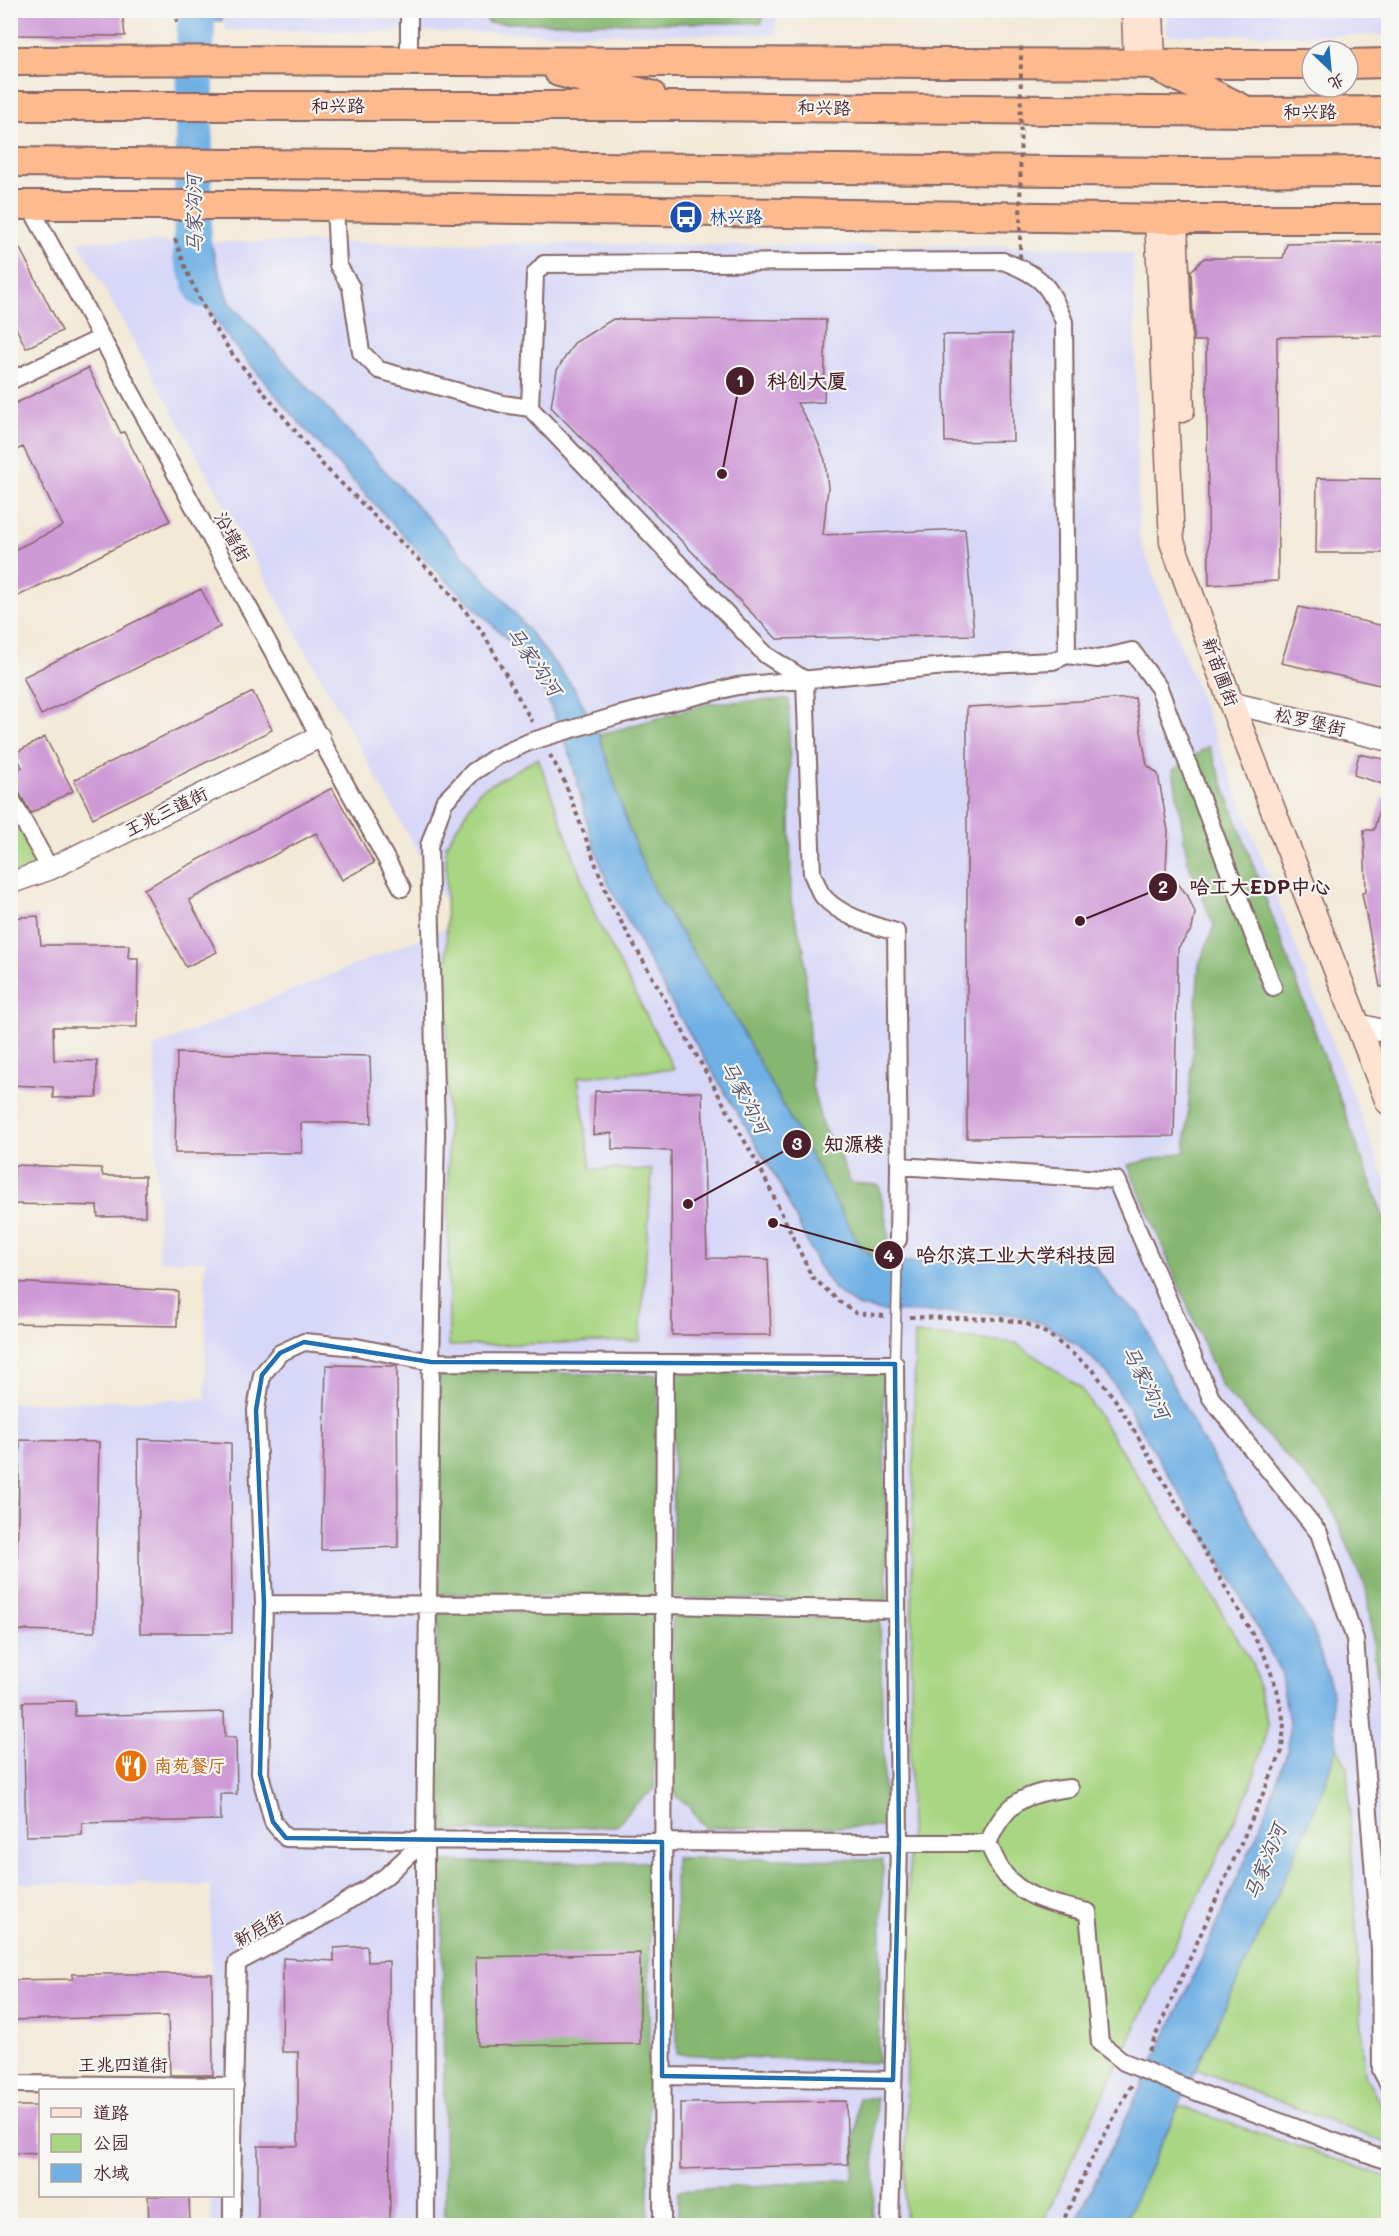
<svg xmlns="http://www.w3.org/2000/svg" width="1399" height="2236" font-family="Mali,'LXGW WenKai TC',sans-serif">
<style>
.built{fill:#d7d7f8}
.green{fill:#a9d682;stroke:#7a7a56;stroke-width:1.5}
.forest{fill:#86b770;stroke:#686b4e;stroke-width:1.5}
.water{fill:#70b0e4;stroke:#5d6888;stroke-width:1.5}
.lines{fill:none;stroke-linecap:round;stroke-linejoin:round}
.river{stroke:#70b0e4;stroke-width:38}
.building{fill:#ce9ad6}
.service-casing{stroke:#856667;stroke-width:11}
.minor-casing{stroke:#856667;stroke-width:20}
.tertiary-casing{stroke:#856667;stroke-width:24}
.secondary-casing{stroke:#856667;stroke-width:27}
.trunk-casing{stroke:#856667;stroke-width:32}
.path{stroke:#856667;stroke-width:4;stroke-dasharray:4.5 4.5;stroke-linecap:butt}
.service{stroke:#fff;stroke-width:8}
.minor{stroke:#fff;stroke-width:16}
.tertiary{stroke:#fff;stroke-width:21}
.secondary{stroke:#fee3d2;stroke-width:24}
.trunk{stroke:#fcba8e;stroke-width:28}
.path-bridge{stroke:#856667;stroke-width:4;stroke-dasharray:4.5 4.5;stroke-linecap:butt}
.marked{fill:none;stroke:#1f6fb2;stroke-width:4.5;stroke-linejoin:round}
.labels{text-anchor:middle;stroke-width:4.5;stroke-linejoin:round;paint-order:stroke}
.street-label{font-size:18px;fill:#4a1f2b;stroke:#f6f6f2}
.transit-label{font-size:18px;fill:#164399;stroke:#f6f6f2;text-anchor:start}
.food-label{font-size:18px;fill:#c56008;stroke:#f6f6f2;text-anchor:start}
.water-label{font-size:20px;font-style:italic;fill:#57526c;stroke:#f6f6f2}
.leader{fill:none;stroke:#4a1f2b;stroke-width:2}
.callout-dot{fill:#4a1f2b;stroke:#f6f6f2;stroke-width:2}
.mark-label{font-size:18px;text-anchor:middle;font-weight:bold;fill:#fff}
.callout-label{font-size:20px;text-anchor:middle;font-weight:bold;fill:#4a1f2b;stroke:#f6f6f2;stroke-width:4.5;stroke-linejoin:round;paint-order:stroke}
</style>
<rect width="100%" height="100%" fill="#f6f6f2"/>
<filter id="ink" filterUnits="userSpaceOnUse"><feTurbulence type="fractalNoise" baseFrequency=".0167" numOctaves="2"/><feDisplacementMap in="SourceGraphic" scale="12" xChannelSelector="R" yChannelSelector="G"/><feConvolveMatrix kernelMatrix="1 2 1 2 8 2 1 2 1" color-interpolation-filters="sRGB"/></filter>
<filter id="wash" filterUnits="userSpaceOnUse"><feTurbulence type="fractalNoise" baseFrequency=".008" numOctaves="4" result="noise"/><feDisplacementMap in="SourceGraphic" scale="24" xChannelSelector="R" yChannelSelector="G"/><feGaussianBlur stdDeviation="1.35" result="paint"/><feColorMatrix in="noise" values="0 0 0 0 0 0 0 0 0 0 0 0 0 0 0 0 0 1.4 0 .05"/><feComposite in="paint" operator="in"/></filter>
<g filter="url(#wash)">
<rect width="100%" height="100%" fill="#f3e9d7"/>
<path class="built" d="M776,10V35L225,30L224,11Z
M1167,11H1388V35H1167Z
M78,241L1070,247L1133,254L1139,537L1388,1187V2225H211V2196H232V2090H211V1886L11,1883L10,1403L206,1399L205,1260L159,1261L154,1047L457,923Z"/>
<path class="green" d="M538,758L596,918L674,1069L578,1077L591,1169L652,1170L640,1341L449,1346L446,845L479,791Z
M10,810L41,866L10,881Z
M915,1334L1016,1343L1080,1387L1173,1530L1252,1663L1268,1725L1251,1786L1041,2225L905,2226Z
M1337,1746L1347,1767L1360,2002L1365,2076L1388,2118V2144L1196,2069L1324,1787Z
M1179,2106L1388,2177V2225L1122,2226Z"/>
<path class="forest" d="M226,11V10L371,11L226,13Z
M485,11V10L763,11L762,23H488Z
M789,699L791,902L804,950L812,1086L822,1125L838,1153L851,1183L879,1185L888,1230L891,1262L882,1263L861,1248L734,1016L654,891L628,826L599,735L711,703Z
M1209,746L1388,1229V1709L1382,1710L1366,1588L1329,1502L1222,1387L1128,1165L1185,1152L1199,965L1214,926L1188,862L1173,770Z
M439,1371L658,1375L656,1598L439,1594Z
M674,1373L883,1374L887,1602L672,1598Z
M438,1612L653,1613L654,1789L634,1806L616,1826L432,1832Z
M672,1613L880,1620L885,1827L705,1828L688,1805L671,1792Z
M675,1858L883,1860L878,2063L677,2054Z
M442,1862H650L648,2225H445Z
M858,2098H876L873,2225H678V2191L853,2179Z"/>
<path class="water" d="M183,11H221L222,21L184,20Z
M209,238L228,301L505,601L574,688L599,735L628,826L654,891L734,1016L861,1248L882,1263L1072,1255L1095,1266L1117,1297L1140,1314L1161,1362L1200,1436L1312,1628L1331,1687L1337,1746L1324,1787L1275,1901L1123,2225H1074L1174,2019L1256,1837L1288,1750L1289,1722L1280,1671L1235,1586L1108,1374L1079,1346L1044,1324L1012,1314L880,1311L857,1306L834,1289L817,1263L778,1181L672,1004L607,881L590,834L571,756L540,681L509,641L433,567L296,419L225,334L200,294L180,239Z"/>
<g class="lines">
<path class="river" d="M196,10L192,255L204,289"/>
</g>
<g id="blocks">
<path class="building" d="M10,10H122L125,36L10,35Z
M10,229L62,331L26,348L10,316Z
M1389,242V336L1277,337L1278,581L1209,585L1206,341H1194L1191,271L1204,258H1283L1287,244Z
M613,319L826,320L824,402L797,403L815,435L825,460L828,488L823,535L965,529L974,635L777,639L551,407L557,370L574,343Z
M1012,334L1013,441L945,442L943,335Z
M88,368L121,433L124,432L170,521L10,600V552L63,526L23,447L10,453V406Z
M1317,478L1389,479V553H1316Z
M201,589L220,627L41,715L23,677Z
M1299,607L1389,627V687L1281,663Z
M253,692L272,730L93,818L74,780Z
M1135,698L1147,765L1158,774L1168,831L1166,869L1188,896L1195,913L1192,929L1178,948L1174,1136L967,1138V707Z
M45,737L73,791L31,813L19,792L11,787L10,774L22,767L15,753Z
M1359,754L1389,760V786L1354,775Z
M332,788L374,863L342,880L316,833L189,900L217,952L186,967L144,889Z
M1382,798H1389V986L1380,987L1362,893L1366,892L1364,830H1374Z
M38,916L41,945H129L128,958H138L137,1027H53L54,1060L97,1061V1097L53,1098V1087L10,1085V918Z
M177,1053L370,1056L372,1123H301L302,1153H175Z
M595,1091L702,1092L707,1258L768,1259L771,1335H672L671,1151L612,1149V1133L593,1135Z
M14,1165L101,1168L103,1176H145V1216L98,1217L97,1206L12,1204Z
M10,1282L178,1291L177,1326L10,1323Z
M326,1365L397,1366L398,1547L321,1550Z
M138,1439L231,1443L232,1633H140Z
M20,1440L99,1442L95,1632L15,1630Z
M75,1701V1716L224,1712L225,1737H236L237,1794H220L221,1820L82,1823V1835L26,1836L23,1702Z
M367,1946L368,1962L389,1961L390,2226H258V2146H298V2052H282L283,1958L334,1961V1948Z
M640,1953V2044L478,2046L476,1957Z
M72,1974H212L213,2075H170L168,2016L10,2020V1980L73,1979Z
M846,2101L848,2164L680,2169V2103Z
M10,2106H40V2154L10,2153Z
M148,2196H189L190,2226H149Z"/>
</g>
</g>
<g filter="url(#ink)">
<use href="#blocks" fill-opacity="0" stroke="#856667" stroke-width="1.5"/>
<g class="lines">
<defs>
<path id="service" d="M895,1364L898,1240"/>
<path id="minor" d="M409,60V10
M29,205L402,888
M335,206L338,265L351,287L361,352L379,370L503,404L530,408L766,655L805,680L812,874C815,879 817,886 820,892C833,913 873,926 896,932L899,1166L898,1240
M10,381L101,338
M1067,655L1098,659L1132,651L1159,688L1273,987
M10,797L50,869
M899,1166L1116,1180L1211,1398L1319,1533L1355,1639L1380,1949L1381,2070L1388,2083
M264,1604L664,1605L896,1610
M1070,1788C1025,1793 1006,1801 988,1843C992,1852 996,1861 1001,1869C1019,1898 1057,1905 1088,1912L1100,2043L1124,2062L1197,2092L1388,2161
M662,2076L893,2080
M10,2084L235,2086
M232,2190L237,1963L326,1915L385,1877L425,1840
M232,2226V2196
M426,2226L425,1840L431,1362L436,1133L429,846L444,802L473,772L496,757L529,742L619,715L737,686L946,666L1053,661L1067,655L1064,322C1049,284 1042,276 1003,261L544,264L535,274L530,408
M662,2226L665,1363
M890,2226L899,1843L895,1364L431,1362L356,1347L304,1342L280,1353L262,1375L256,1410L264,1604L260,1774L273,1822L286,1838C520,1842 754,1843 988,1843"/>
<path id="tertiary" d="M1231,703L1388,740
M10,883L50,869L319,737
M1360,1025L1388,1032"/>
<path id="secondary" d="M1134,10L1136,65
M1151,10L1153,64
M1157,218L1172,542L1231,703L1388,1102
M1175,219L1182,410"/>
<path id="trunk" d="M10,61C444,58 878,65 1312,64
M1348,64L1388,63
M1158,67L1243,109
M559,72L651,95
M10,106H694L1250,112L1388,111
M10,162L1186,172L1388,171
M10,205H262L1175,219H1388"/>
</defs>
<use href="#service" class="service-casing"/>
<use href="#minor" class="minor-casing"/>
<use href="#tertiary" class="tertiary-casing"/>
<use href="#secondary" class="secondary-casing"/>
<use href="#trunk" class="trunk-casing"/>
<path class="path" d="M176,10L177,22
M175,239L189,277L212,324L233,355L323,465L439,580L482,631L532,722
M550,755L563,778L610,902L761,1170L812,1277L839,1301L856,1313L884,1316
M910,1317L1001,1319L1025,1323L1048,1334L1093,1370L1116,1401L1141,1442L1264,1654L1277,1689L1284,1723L1282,1751L1148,2053
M1061,2226L1089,2164L1132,2084"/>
<use href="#service" class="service"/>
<use href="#minor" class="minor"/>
<use href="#tertiary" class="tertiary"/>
<use href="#secondary" class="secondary"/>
<use href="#trunk" class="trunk"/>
<path class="path-bridge" d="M1020,258L1021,44"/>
</g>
</g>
<path class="marked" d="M304,1342L431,1362L895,1364L899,1843L893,2080L662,2076V1842L286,1838L273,1822L260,1774L264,1604L256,1410L262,1375L280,1353Z"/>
<defs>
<symbol id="bus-disc" viewBox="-11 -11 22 22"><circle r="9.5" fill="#1a4fb4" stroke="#f6f6f2"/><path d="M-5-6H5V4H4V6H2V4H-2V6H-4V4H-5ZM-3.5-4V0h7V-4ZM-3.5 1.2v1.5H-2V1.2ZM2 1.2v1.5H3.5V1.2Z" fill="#fff"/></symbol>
<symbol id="restaurant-disc" viewBox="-11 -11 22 22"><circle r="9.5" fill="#e8710a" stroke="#f6f6f2"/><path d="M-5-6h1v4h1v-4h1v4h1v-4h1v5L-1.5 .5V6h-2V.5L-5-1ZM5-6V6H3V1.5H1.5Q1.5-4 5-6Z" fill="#fff"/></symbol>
</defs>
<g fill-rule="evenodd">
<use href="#bus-disc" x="667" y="198" width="38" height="38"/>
<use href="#restaurant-disc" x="112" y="1747" width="38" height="38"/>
</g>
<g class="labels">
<g class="street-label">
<text x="338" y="112">和兴路</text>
<text transform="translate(824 108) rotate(1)" y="6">和兴路</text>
<text x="1310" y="118">和兴路</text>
<text transform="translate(232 537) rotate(61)" y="6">沿墙街</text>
<text transform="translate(1220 672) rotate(70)" y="6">新苗圃街</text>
<text transform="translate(1310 722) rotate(13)" y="6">松罗堡街</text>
<text transform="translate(166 812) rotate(-26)" y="6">王兆三道街</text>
<text transform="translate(259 1929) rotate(-29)" y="6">新启街</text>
<text x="123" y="2071">王兆四道街</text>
</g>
<g class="transit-label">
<text x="709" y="223">林兴路</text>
</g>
<g class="food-label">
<text x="154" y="1772">南苑餐厅</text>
</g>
<g class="water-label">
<text transform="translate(194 214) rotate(-91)" y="7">马家沟河</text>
<text transform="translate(534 661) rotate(55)" y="7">马家沟河</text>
<text transform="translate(745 1097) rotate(62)" y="7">马家沟河</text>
<text transform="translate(1146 1382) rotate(63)" y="7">马家沟河</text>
<text transform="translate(1265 1862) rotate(-68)" y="7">马家沟河</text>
</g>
</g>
<path class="leader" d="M722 474L740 381M1080 921L1163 887M688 1204L797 1144M773 1223L889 1255"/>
<g class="callout-dot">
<circle cx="722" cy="474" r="6"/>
<circle cx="1080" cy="921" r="6"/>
<circle cx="688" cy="1204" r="6"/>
<circle cx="773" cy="1223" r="6"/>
<circle cx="740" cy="381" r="15"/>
<circle cx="1163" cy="887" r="15"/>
<circle cx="797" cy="1144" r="15"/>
<circle cx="889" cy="1255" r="15"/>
</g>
<g class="mark-label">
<text x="740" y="387">1</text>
<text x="1163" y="893">2</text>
<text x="797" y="1150">3</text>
<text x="889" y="1262">4</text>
</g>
<g class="callout-label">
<text x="807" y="388">科创大厦</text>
<text x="1260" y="894">哈工大EDP中心</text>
<text x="854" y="1151">知源楼</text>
<text x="1016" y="1262">哈尔滨工业大学科技园</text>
</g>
<rect width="1399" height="2236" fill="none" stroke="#f6f6f2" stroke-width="36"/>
<rect x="39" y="2089" width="195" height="108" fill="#f6f6f2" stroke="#b1a0a2" stroke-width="1.5"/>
<rect x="51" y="2108" width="30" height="9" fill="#fee3d2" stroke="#b1a0a2" stroke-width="1.5"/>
<text x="93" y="2119" font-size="18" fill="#4a1f2b">道路</text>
<rect x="51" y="2134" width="30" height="18" fill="#a9d682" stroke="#b1a0a2" stroke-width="1.5"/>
<text x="93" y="2149" font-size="18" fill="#4a1f2b">公园</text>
<rect x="51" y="2164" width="30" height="18" fill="#70b0e4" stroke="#b1a0a2" stroke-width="1.5"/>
<text x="93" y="2179" font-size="18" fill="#4a1f2b">水域</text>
<g transform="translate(1330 69) rotate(154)"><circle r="28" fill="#f6f6f2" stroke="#b1a0a2" stroke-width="1.5"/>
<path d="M0-4.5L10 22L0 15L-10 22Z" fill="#1f6fb2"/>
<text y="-9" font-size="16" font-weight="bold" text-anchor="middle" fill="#4a1f2b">北</text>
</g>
</svg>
